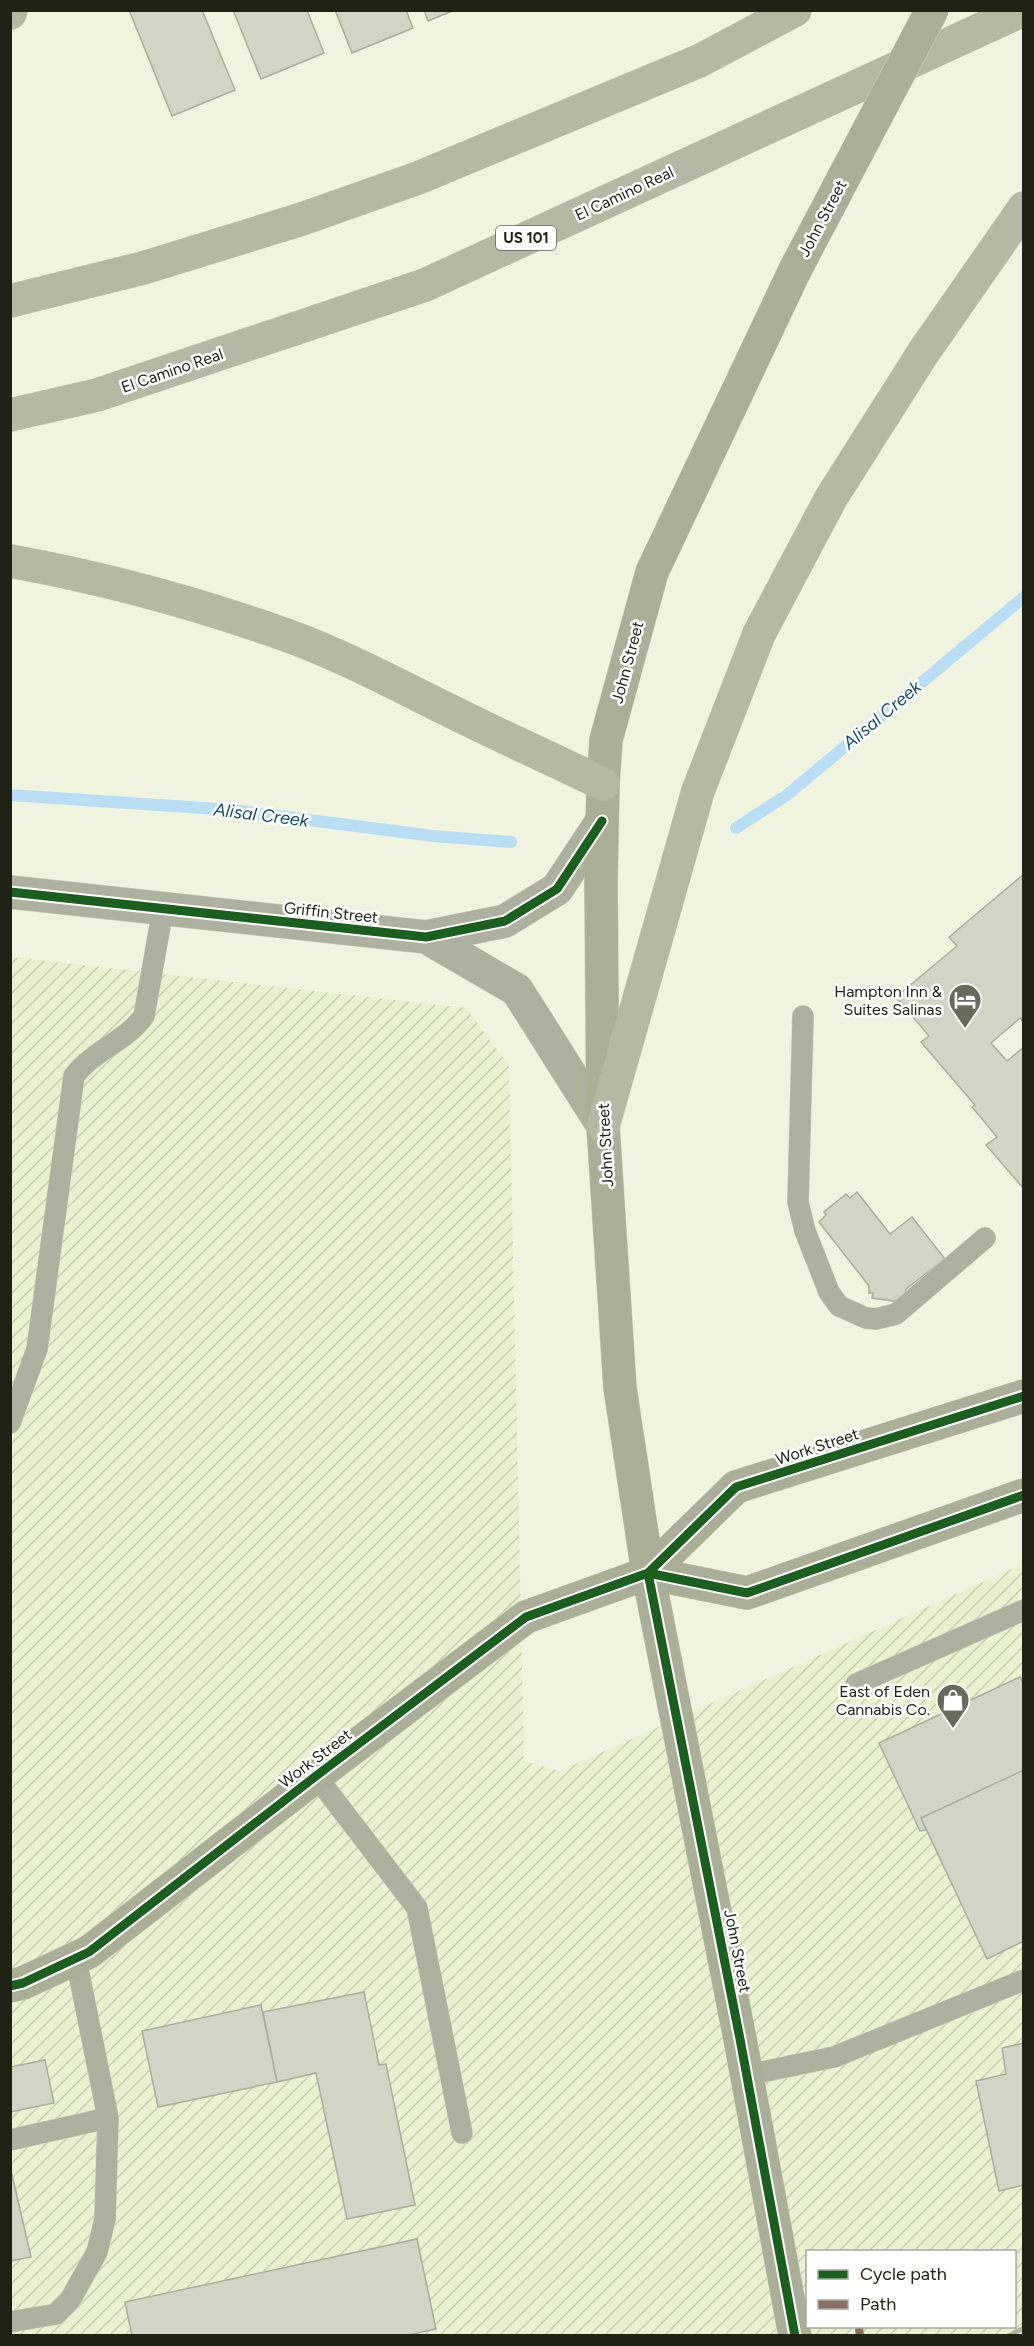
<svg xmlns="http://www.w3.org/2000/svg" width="1034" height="2346" font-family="Figtree,sans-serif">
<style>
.industrial{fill:url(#industrial-furrows);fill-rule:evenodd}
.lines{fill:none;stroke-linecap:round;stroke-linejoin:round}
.stream{stroke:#badff5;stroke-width:12}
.building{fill:#d2d5c5;stroke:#aaad9e;stroke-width:1.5}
.lane-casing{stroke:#cdd0c0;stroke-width:22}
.street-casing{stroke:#cdd0c0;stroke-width:34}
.secondary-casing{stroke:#cdd0c0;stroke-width:34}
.highway-casing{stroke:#cdd0c0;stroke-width:34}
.lane{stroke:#aeb19f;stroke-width:21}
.street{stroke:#aeb19f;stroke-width:33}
.secondary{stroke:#abaf99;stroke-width:33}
.highway{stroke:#b5b8a4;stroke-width:33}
.rail{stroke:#aeb0a0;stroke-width:4.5}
.secondary-bridge-casing{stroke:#cdd0c0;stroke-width:34;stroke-linecap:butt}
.secondary-bridge{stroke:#abaf99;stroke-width:33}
.quiet{stroke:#8d6e63;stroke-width:8;stroke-dasharray:15 8;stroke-linecap:butt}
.cycleway-casing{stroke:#fff;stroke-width:13}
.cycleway{stroke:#1b5e20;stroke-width:9}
.labels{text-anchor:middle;stroke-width:5;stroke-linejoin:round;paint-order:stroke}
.shield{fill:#fff;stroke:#63645b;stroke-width:1.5}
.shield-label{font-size:15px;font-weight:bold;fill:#202215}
.street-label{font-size:16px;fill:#202215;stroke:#fff}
.poi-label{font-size:16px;fill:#202215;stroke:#fff;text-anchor:end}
.water-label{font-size:18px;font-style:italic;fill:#1b4c6c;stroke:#fff}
</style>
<defs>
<pattern id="industrial-furrows" width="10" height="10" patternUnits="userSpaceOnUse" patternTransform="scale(1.5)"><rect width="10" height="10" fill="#eaf0d0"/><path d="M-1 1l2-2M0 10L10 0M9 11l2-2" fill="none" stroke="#c8ceb2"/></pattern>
</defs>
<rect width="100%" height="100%" fill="#eff3df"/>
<path class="industrial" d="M11,957L466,1008L509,1066L524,1761L560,1771L1023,1564V2335L11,2336ZM808,2252H1014V2326H808Z"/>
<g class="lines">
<path class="stream" d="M10,795L232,810L433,836L511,842
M736,828L787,795L1024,597"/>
</g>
<path class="building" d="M129,10H202L235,90L172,116Z
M233,10H307L324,53L261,79Z
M335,10H406L413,28L352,53Z
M424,10H455L428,21Z
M1024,874V1023L1020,1018L991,1043L1007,1061L1024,1047V1189L986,1145L997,1137L972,1107L975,1105L921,1042L929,1036L896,997L957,946L949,937Z
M857,1192L890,1234L912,1217L945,1259L906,1289L905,1297H900V1302L872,1298L873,1293H869V1286L819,1222L826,1215L824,1212L846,1194L850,1198Z
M1020,1677L1024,1684V1770L921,1818L926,1830L920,1831L879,1743Z
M1024,1770V1941L987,1959L921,1818Z
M364,1992L379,2065L386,2064L415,2205L347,2219L316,2073L277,2082L263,2012Z
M261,2005L277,2082L158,2107L142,2031Z
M1024,2043V2185L999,2191L976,2081L1006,2074L1002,2048Z
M45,2060L54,2103L10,2112V2067Z
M10,2166L31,2257L10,2261Z
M417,2239L436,2329L404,2336H132L125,2302Z"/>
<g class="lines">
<defs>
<path id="lane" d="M803,1016L798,1202L805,1231L829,1292L839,1306L866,1318L876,1319L896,1314L985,1238
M10,1423L37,1349L74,1076C94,1050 125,1042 144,1016L163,909
M856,1684L1024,1610
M316,1776L417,1908L462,2133
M747,2075L834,2057L1024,1980
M10,2140L108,2118
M10,2322L56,2314L70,2300L97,2252L105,2219L108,2118L76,1959"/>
<path id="street" d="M10,892L426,937L505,921L557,889L602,821
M426,937L517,990L603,1126"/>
<path id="secondary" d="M648,1573L747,1593L1024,1495
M10,1986L23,1983L89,1952L316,1776L526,1617L648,1573L736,1487L1024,1396
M795,2336L740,2039L648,1573L620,1388L603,1126L601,882L603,784L606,740L652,572L795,270"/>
<path id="highway" d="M10,13L11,10
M10,301L143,268L302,219L418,178L699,61L795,10
M10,415L97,395L425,285L1023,10
M10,561C104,578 196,603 286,635C350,658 410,692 471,721C515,743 559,762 603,784
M603,1126L698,791L759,634L831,498L923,353L1024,208"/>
</defs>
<use href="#lane" class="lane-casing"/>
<use href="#street" class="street-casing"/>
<use href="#secondary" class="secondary-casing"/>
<use href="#highway" class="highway-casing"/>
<use href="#lane" class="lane"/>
<use href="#street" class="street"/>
<use href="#secondary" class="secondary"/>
<use href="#highway" class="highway"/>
<path class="rail" d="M1008,2336L1024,2328"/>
<defs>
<path id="secondary-bridge" d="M795,270L932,10"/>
</defs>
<use href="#secondary-bridge" class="secondary-bridge-casing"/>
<use href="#secondary-bridge" class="secondary-bridge"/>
<path class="quiet" d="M859,2328L860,2336"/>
<defs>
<path id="cycleway" d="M10,892L426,937L505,921L557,889L602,821
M648,1573L740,2039L795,2336
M648,1573L747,1593L1024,1495
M10,1986L23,1983L89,1952L316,1776L526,1617L648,1573L736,1487L1024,1396"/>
</defs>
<use href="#cycleway" class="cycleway-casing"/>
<use href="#cycleway" class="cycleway"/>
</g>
<defs>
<symbol id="hotel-pin" viewBox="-11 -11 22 30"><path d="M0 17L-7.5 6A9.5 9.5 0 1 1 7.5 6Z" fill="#686b5c" stroke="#fff"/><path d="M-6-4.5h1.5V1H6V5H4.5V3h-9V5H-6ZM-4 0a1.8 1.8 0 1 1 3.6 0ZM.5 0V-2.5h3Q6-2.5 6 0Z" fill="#fff"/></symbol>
<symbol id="shop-pin" viewBox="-11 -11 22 30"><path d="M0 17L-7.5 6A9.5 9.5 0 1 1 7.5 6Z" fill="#686b5c" stroke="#fff"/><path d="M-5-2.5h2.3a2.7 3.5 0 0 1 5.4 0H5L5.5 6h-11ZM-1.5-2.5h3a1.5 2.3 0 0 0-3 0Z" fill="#fff"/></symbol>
</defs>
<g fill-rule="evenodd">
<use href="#hotel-pin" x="946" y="981" width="38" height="52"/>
<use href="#shop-pin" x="934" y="1681" width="38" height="52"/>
</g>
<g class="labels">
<rect class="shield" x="496" y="226" width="60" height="24" rx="4.5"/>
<g class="shield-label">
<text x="526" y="243">US 101</text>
</g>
<g class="street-label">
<text transform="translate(624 193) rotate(-25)" y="6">El Camino Real</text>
<text transform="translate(822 218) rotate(-62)" y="6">John Street</text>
<text transform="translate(172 370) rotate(-19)" y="6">El Camino Real</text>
<text transform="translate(627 662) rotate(-75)" y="6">John Street</text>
<text transform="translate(331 912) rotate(6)" y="6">Griffin Street</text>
<text transform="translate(605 1145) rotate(-93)" y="6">John Street</text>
<text transform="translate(817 1446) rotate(-18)" y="6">Work Street</text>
<text transform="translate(315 1758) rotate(-37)" y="6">Work Street</text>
<text transform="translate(738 1951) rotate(79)" y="6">John Street</text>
</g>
<g class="poi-label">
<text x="942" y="997">Hampton Inn &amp;<tspan x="942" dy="18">Suites Salinas</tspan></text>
<text x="930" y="1697">East of Eden<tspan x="930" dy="18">Cannabis Co.</tspan></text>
</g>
<g class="water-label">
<text transform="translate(882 715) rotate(-40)" y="6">Alisal Creek</text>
<text transform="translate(261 815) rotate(7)" y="6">Alisal Creek</text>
</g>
</g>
<rect width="1034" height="2346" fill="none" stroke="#202215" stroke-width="24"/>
<rect x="806" y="2250" width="210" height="78" fill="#ffffff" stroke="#a6a7a1" stroke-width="1.5"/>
<rect x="818" y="2270" width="30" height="9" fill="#1b5e20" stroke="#a6a7a1" stroke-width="1.5"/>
<text x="860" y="2280" font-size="18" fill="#202215">Cycle path</text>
<rect x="818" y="2300" width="30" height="9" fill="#8d6e63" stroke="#a6a7a1" stroke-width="1.5"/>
<text x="860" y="2310" font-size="18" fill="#202215">Path</text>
</svg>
